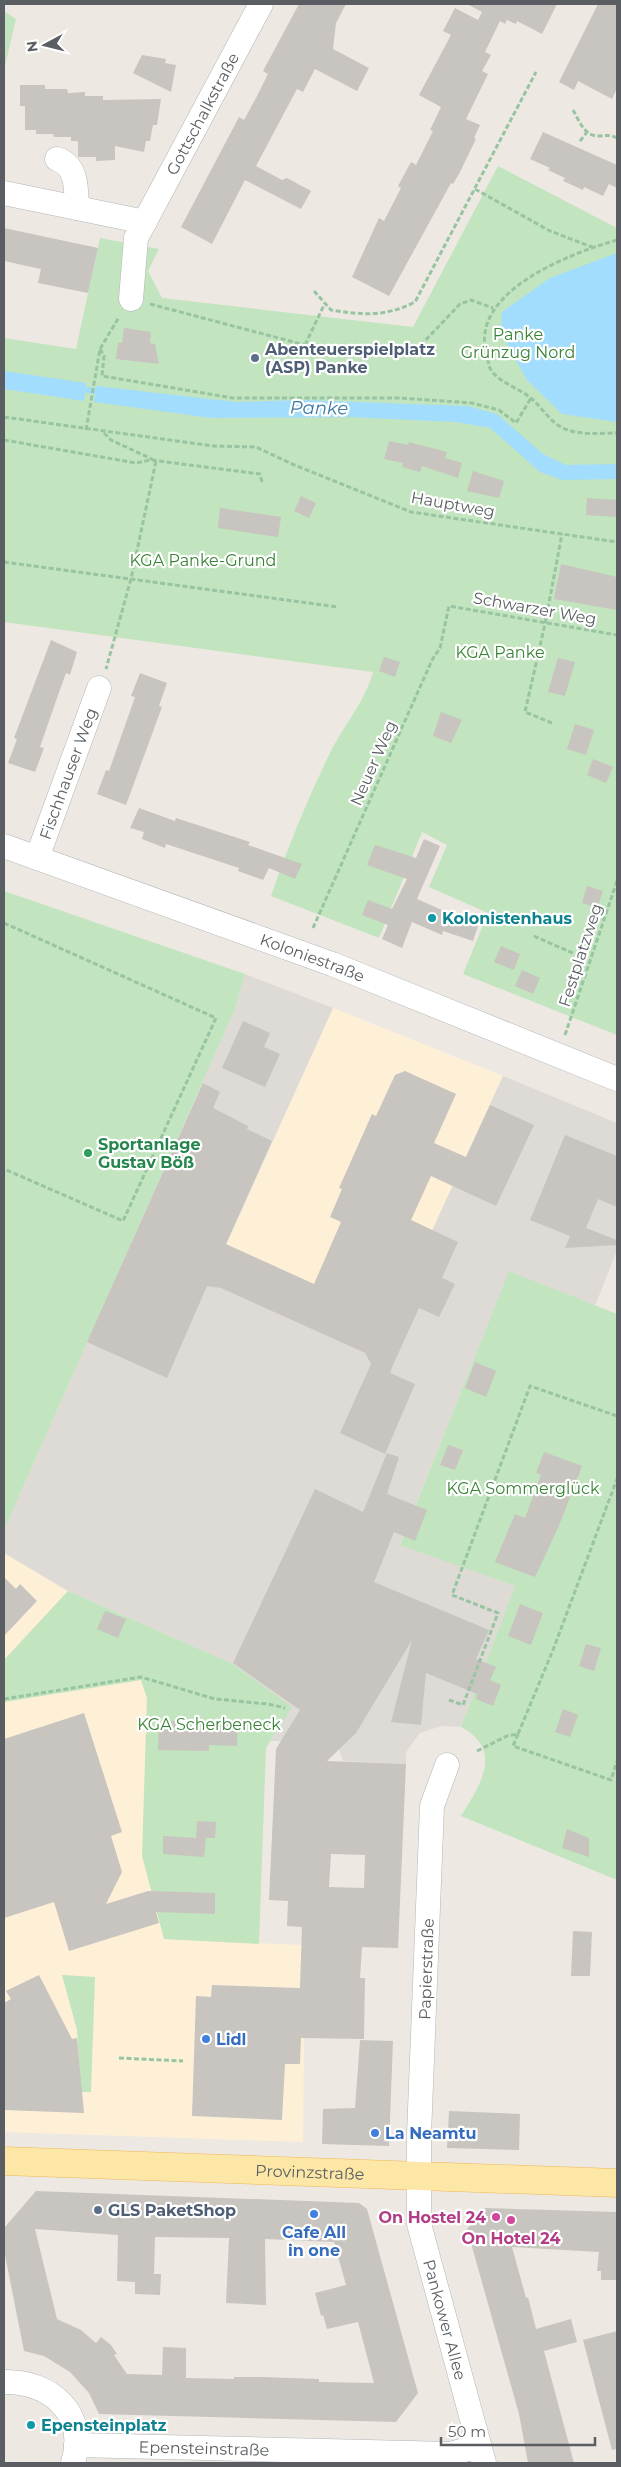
<svg xmlns="http://www.w3.org/2000/svg" width="621" height="2467" font-family="Montserrat,sans-serif">
<style>
.commercial{fill:#fdf0d7}
.industrial{fill:#dedbd6}
.green{fill:#c2e4be}
.water{fill:#a2ddfd}
.lines{fill:none;stroke-linecap:round;stroke-linejoin:round}
.stream{stroke:#a2ddfd;stroke-width:6}
.building{fill:#c8c4bf;fill-rule:evenodd}
.minor-casing{stroke:#b2b5b9;stroke-width:25}
.major-casing{stroke:#edb75a;stroke-width:29}
.path{stroke:#98c4a1;stroke-width:3;stroke-dasharray:5 2.5;stroke-linecap:butt}
.minor{stroke:#fff;stroke-width:24}
.major{stroke:#fde7a6;stroke-width:28}
.service-dot{fill:#5c6f8a;stroke:#fff;stroke-width:2}
.culture-dot{fill:#0f9aa8;stroke:#fff;stroke-width:2}
.leisure-dot{fill:#2e9e5b;stroke:#fff;stroke-width:2}
.shop-dot{fill:#3f7fe0;stroke:#fff;stroke-width:2}
.hotel-dot{fill:#d1479c;stroke:#fff;stroke-width:2}
.labels{text-anchor:middle;stroke-width:4.5;stroke-linejoin:round;paint-order:stroke}
.street-label{font-size:16px;fill:#5a5e62;stroke:#fff}
.park-label{font-size:16px;fill:#3a8437;stroke:#fff}
.service-label{font-size:16px;font-weight:bold;fill:#4e5e75;stroke:#fff;text-anchor:start}
.culture-label{font-size:16px;font-weight:bold;fill:#0d838f;stroke:#fff;text-anchor:start}
.leisure-label{font-size:16px;font-weight:bold;fill:#27864d;stroke:#fff;text-anchor:start}
.shop-label{font-size:16px;font-weight:bold;fill:#366cbe;stroke:#fff;text-anchor:start}
.hotel-label{font-size:16px;font-weight:bold;fill:#b23c85;stroke:#fff;text-anchor:end}
.water-label{font-size:18px;font-style:italic;fill:#3d79a5;stroke:#fff}
</style>
<rect width="100%" height="100%" fill="#ede9e2"/>
<path class="commercial" d="M333,1008L503,1076L374,1357L209,1283Z
M4,1553L68,1591L4,1660Z
M141,1680L147,1698L164,1939L302,1945L297,2037L304,2038L303,2142L4,2132V1702Z"/>
<path class="industrial" d="M245,974L333,1008L209,1282L374,1357L503,1076L617,1123V1250L595,1306L509,1272L400,1544L515,1586L461,1727L441,1726L420,1733L406,1752V1764L343,1761L336,1742L271,1741L291,1707L233,1664L68,1591L4,1553V1530L235,1009Z"/>
<path class="green" d="M4,11L16,19L4,70Z
M498,166L617,228V1035L463,974L488,913L429,887L447,845L422,832L379,938L271,896C288,847 307,800 330,753C343,726 365,702 373,672L4,622V338L76,349L100,238L159,249L148,271L162,298L413,327Z
M4,891L245,974L235,1009L4,1530Z
M509,1271L617,1314V1880L461,1816C479,1787 505,1750 461,1727L515,1586L400,1545Z
M68,1591L233,1664L292,1707L266,1748L259,1944L164,1939L142,1856L147,1698L141,1680L4,1702V1660Z
M62,1975L95,1977L91,2092H81L77,2030Z"/>
<path class="water" d="M617,253V422L562,414L527,380L501,333L502,312L550,278Z
M4,371L86,383L84,401L4,389Z
M96,386L236,402L301,400L467,406L497,414L543,454L566,465L617,464V479L562,480L540,472L490,428L456,422L348,417L211,418L94,402Z"/>
<g class="lines">
<path class="stream" d="M79,389L104,392"/>
</g>
<path class="building" d="M299,4H346L336,23L333,49L369,68L357,91L315,69L303,92L297,89L256,166L282,180L287,178L311,191L301,209L245,180L212,244L181,227L239,117L244,120L256,98L268,74L263,71Z
M467,4H557L542,34L517,21L516,24L507,20L505,24L500,21L485,52L491,55L482,71L488,74L466,119L480,125L474,138L476,139L460,172L453,184L451,183L389,296L352,277L379,218L384,221L401,188L398,186L411,162L416,165L433,131L430,130L441,107L419,95L451,35L443,31L455,8L478,20L482,12Z
M598,4H617V88L612,99L578,81L574,90L559,82Z
M142,55L166,59L165,63L176,65L171,92L133,73Z
M20,85H45V89H67L68,93L85,92V96H103V100L161,99L157,125H153L150,141H146L144,152L115,146V160L96,161V157H78V141H71V137H54L53,134H36V130H25V106H20Z
M543,132L617,165V188L609,184L603,196L584,187L583,190L563,181L565,178L548,170L550,168L530,159Z
M4,228L98,248L88,293L38,283L41,269L4,261Z
M124,328L151,332L150,343L155,344L159,364L116,359L118,343H122Z
M389,441L408,445L409,442L447,452L445,458L462,463L458,478L422,466L420,472L402,467L403,463L384,459Z
M473,471L504,481L499,498L467,491Z
M301,496L316,503L309,518L294,511Z
M587,498L617,500V517L586,515Z
M220,508L281,517L278,537L218,528Z
M561,564L617,577V610L554,599Z
M51,640L77,652L70,675L66,673L57,698L40,747L44,748L35,772L8,763L17,739L14,738Z
M384,657L400,662L395,677L379,671Z
M558,658L575,662L565,696L548,692Z
M140,673L167,683L159,706L162,707L126,805L97,794L106,770L109,771L135,697L131,696Z
M441,712L462,720L451,743L433,736Z
M575,724L594,730L586,755L567,749Z
M593,759L613,767L606,783L587,775Z
M139,808L175,821L176,818L250,842L248,845L302,864L295,879L269,868L263,880L238,871L239,868L166,844L165,848L142,839L144,832L130,828Z
M424,839L440,846L417,899L478,926L473,941L443,931L442,935L412,922L402,948L382,939L388,925L362,915L368,900L392,909L407,879L367,865L375,845L416,858Z
M587,886L603,891L597,908L582,903Z
M501,946L520,954L514,970L494,962Z
M522,970L540,978L533,994L515,986Z
M243,1021L270,1033L264,1047L280,1054L265,1087L222,1068Z
M405,1071L456,1094L434,1143L466,1157L490,1105L534,1125L496,1206L431,1176L411,1220L458,1242L442,1278L455,1284L439,1317L419,1308L393,1365L390,1373L415,1384L385,1454L340,1433L371,1364L365,1353L221,1288L207,1286L167,1378L87,1342L203,1083L220,1092L213,1108L248,1126L247,1129L272,1141L226,1244L314,1284L341,1222L330,1217L342,1189L339,1188L372,1114L376,1116L395,1075Z
M565,1135L617,1156V1207L598,1199L586,1228L617,1240V1245L565,1248L570,1236L530,1220Z
M475,1362L496,1371L486,1397L465,1388Z
M448,1445L463,1450L455,1470L440,1465Z
M544,1452L582,1466L558,1528L535,1577L495,1562L515,1514L525,1518L541,1475L536,1473Z
M387,1453L399,1457L387,1494L427,1510L415,1541L394,1532L374,1582L489,1630L476,1659L496,1667L490,1680L501,1685L493,1706L476,1699L477,1694L426,1673L421,1725L391,1722L412,1640L356,1733L327,1761L406,1764L398,1948L362,1947L360,1978H365L364,2039L301,2038L300,2064H285L282,2120L192,2116L196,1996L211,1997L212,1985L300,1988L302,1927L287,1926L288,1901L269,1900L276,1749L300,1710L233,1663L315,1489L363,1512ZM331,1854L365,1855L364,1888L329,1887Z
M4,1577L16,1589L20,1584L37,1601L4,1636Z
M520,1604L543,1613L531,1645L508,1636Z
M105,1611L126,1619L118,1638L97,1629Z
M586,1644L601,1648L594,1671L579,1666Z
M563,1709L578,1715L570,1737L555,1732Z
M84,1713L122,1832L111,1836L122,1872L106,1904L148,1891L215,1893V1914L156,1912L159,1923L69,1951L54,1902L4,1918V1739Z
M170,1721L238,1722L237,1746L209,1745V1751L158,1750L159,1724L170,1725Z
M197,1821L216,1822L215,1838H196H206L204,1857L163,1854V1836L196,1838Z
M567,1829L589,1838V1857L562,1848Z
M573,1931L592,1932L590,1976H571Z
M39,1975L72,2039L77,2038L84,2113L4,2110V2003L11,1999L6,1991Z
M360,2040L393,2041L389,2146L322,2144L323,2109L355,2108Z
M449,2111L520,2114L519,2150L447,2148Z
M36,2191L359,2203L367,2209L418,2393L396,2422L99,2414L89,2393L70,2372L44,2356L24,2351L4,2250V2228ZM35,2229L118,2235L117,2281L135,2282V2294L160,2295L161,2274H154L155,2237L229,2238L226,2303L266,2305L265,2239L334,2242L346,2285L315,2293L321,2316L323,2315L327,2329L358,2322L374,2383L319,2382V2379L263,2377H234V2379L186,2378V2348L163,2347L162,2375L127,2374L114,2355L117,2354L111,2345L101,2337L96,2343L81,2330L57,2319Z
M485,2208L617,2212V2280H601V2271H597L599,2252L512,2247L526,2298L528,2297L536,2329L571,2319L577,2342L544,2351L574,2463H528L519,2414L467,2229Z
M617,2331V2449L612,2450L583,2340Z"/>
<g class="lines">
<defs>
<g id="minor">
<path d="M57,159C78,166 76,190 77,208"/>
<path d="M4,193L145,222"/>
<path id="s1" d="M131,299L136,238L261,4"/>
<path id="s2" d="M4,846L332,964L617,1079"/>
<path id="s3" d="M37,858L99,688"/>
<path id="s4" d="M447,1765L432,1806L419,2135V2224L484,2463"/>
<path d="M4,2382C51,2381 88,2414 73,2463"/>
<path id="s5" d="M76,2445L450,2454L479,2446"/>
</g>
<g id="major">
<path id="s6" d="M4,2161L617,2183"/>
</g>
</defs>
<use href="#minor" class="minor-casing"/>
<use href="#major" class="major-casing"/>
<path class="path" d="M573,110C579,120 584,136 598,136C606,136 609,134 617,138
M580,141L587,132
M475,189L550,231L592,247
M617,240C571,253 471,291 486,352C488,357 488,366 491,370C499,382 516,387 528,396C540,404 548,420 561,427C577,436 600,433 617,433
M314,291L331,310C362,315 386,317 415,302L536,72
M150,304L305,345L331,351L357,352H388L420,346L460,304L471,300L493,308
M305,345L325,303
M100,349L104,356L102,376L233,398H401L472,403L499,410L516,423L531,398
M4,417L213,446L256,447L292,464L411,512L617,542
M86,430L100,349L119,317
M104,433L111,440L156,461L131,579L106,669
M4,440L136,463L151,460L260,474L262,482
M4,562L338,607
M552,723L525,712L545,624L562,534
M4,923L216,1018L123,1221L4,1169
M313,928L432,660L440,648L449,606L617,635
M534,936L591,961
M565,1035L617,881
M4,1699L141,1677L215,1699L268,1704L285,1708
M449,1700L463,1705L498,1613L452,1595L530,1386L617,1416
M518,1734L513,1746L611,1780L617,1761
M477,1751L507,1736L518,1734L553,1650L617,1479
M119,2058L183,2061"/>
<use href="#minor" class="minor"/>
<use href="#major" class="major"/>
</g>
<g class="service-dot">
<circle cx="255" cy="358" r="5"/>
<circle cx="98" cy="2210" r="5"/>
</g>
<g class="culture-dot">
<circle cx="432" cy="918" r="5"/>
<circle cx="31" cy="2425" r="5"/>
</g>
<circle class="leisure-dot" cx="88" cy="1153" r="5"/>
<g class="shop-dot">
<circle cx="206" cy="2039" r="5"/>
<circle cx="375" cy="2133" r="5"/>
<circle cx="314" cy="2214" r="5"/>
</g>
<g class="hotel-dot">
<circle cx="496" cy="2217" r="5"/>
<circle cx="511" cy="2220" r="5"/>
</g>
<g class="labels">
<g class="street-label">
<text dy="6" stroke="none"><textPath href="#s1" startOffset="202">Gottschalkstraße</textPath></text>
<text transform="translate(453 504) rotate(10)" y="6">Hauptweg</text>
<text transform="translate(535 608) rotate(10)" y="6">Schwarzer Weg</text>
<text transform="translate(373 763) rotate(-66)" y="6">Neuer Weg</text>
<text dy="6" stroke="none"><textPath href="#s3" startOffset="90">Fischhauser Weg</textPath></text>
<text transform="translate(580 955) rotate(-72)" y="6">Festplatzweg</text>
<text dy="6" stroke="none"><textPath href="#s2" startOffset="328">Koloniestraße</textPath></text>
<text transform="translate(426 1969) rotate(-88)" y="6">Papierstraße</text>
<text dy="6" stroke="none"><textPath href="#s6" startOffset="306">Provinzstraße</textPath></text>
<text dy="6" stroke="none"><textPath href="#s4" startOffset="561">Pankower Allee</textPath></text>
<text dy="6" stroke="none"><textPath href="#s5" startOffset="128">Epensteinstraße</textPath></text>
</g>
<g class="park-label">
<text x="518" y="340">Panke<tspan x="518" dy="18">Grünzug Nord</tspan></text>
<text x="203" y="566">KGA Panke-Grund</text>
<text x="500" y="658">KGA Panke</text>
<text x="523" y="1494">KGA Sommerglück</text>
<text x="209" y="1730">KGA Scherbeneck</text>
</g>
<g class="service-label">
<text x="265" y="355">Abenteuerspielplatz<tspan x="265" dy="18">(ASP) Panke</tspan></text>
<text x="108" y="2216">GLS PaketShop</text>
</g>
<g class="culture-label">
<text x="442" y="924">Kolonistenhaus</text>
<text x="41" y="2431">Epensteinplatz</text>
</g>
<g class="leisure-label">
<text x="98" y="1150">Sportanlage<tspan x="98" dy="18">Gustav Böß</tspan></text>
</g>
<g class="shop-label">
<text x="216" y="2045">Lidl</text>
<text x="385" y="2139">La Neamtu</text>
<text x="314" y="2238" text-anchor="middle">Cafe All<tspan x="314" dy="18">in one</tspan></text>
</g>
<g class="hotel-label">
<text x="486" y="2223">On Hostel 24</text>
<text x="511" y="2244" text-anchor="middle">On Hotel 24</text>
</g>
<g class="water-label">
<text transform="translate(319 408) rotate(1)" y="6">Panke</text>
</g>
</g>
<rect width="621" height="2467" fill="none" stroke="#5a5e62" stroke-width="10"/>
<g transform="translate(45 45) rotate(263)" stroke="#ffffff" stroke-width="4" paint-order="stroke">
<path d="M0-4L9 19L0 12L-9 19Z" fill="#5a5e62"/>
<text y="-8" font-size="14" font-weight="bold" text-anchor="middle" fill="#5a5e62">N</text>
</g>
<path d="M441 2437v8h154v-8" fill="none" stroke="#5a5e62" stroke-width="2.5"/>
<text x="448" y="2437" font-size="15" fill="#5a5e62" stroke="#ffffff" stroke-width="4" paint-order="stroke">50 m</text>
</svg>
